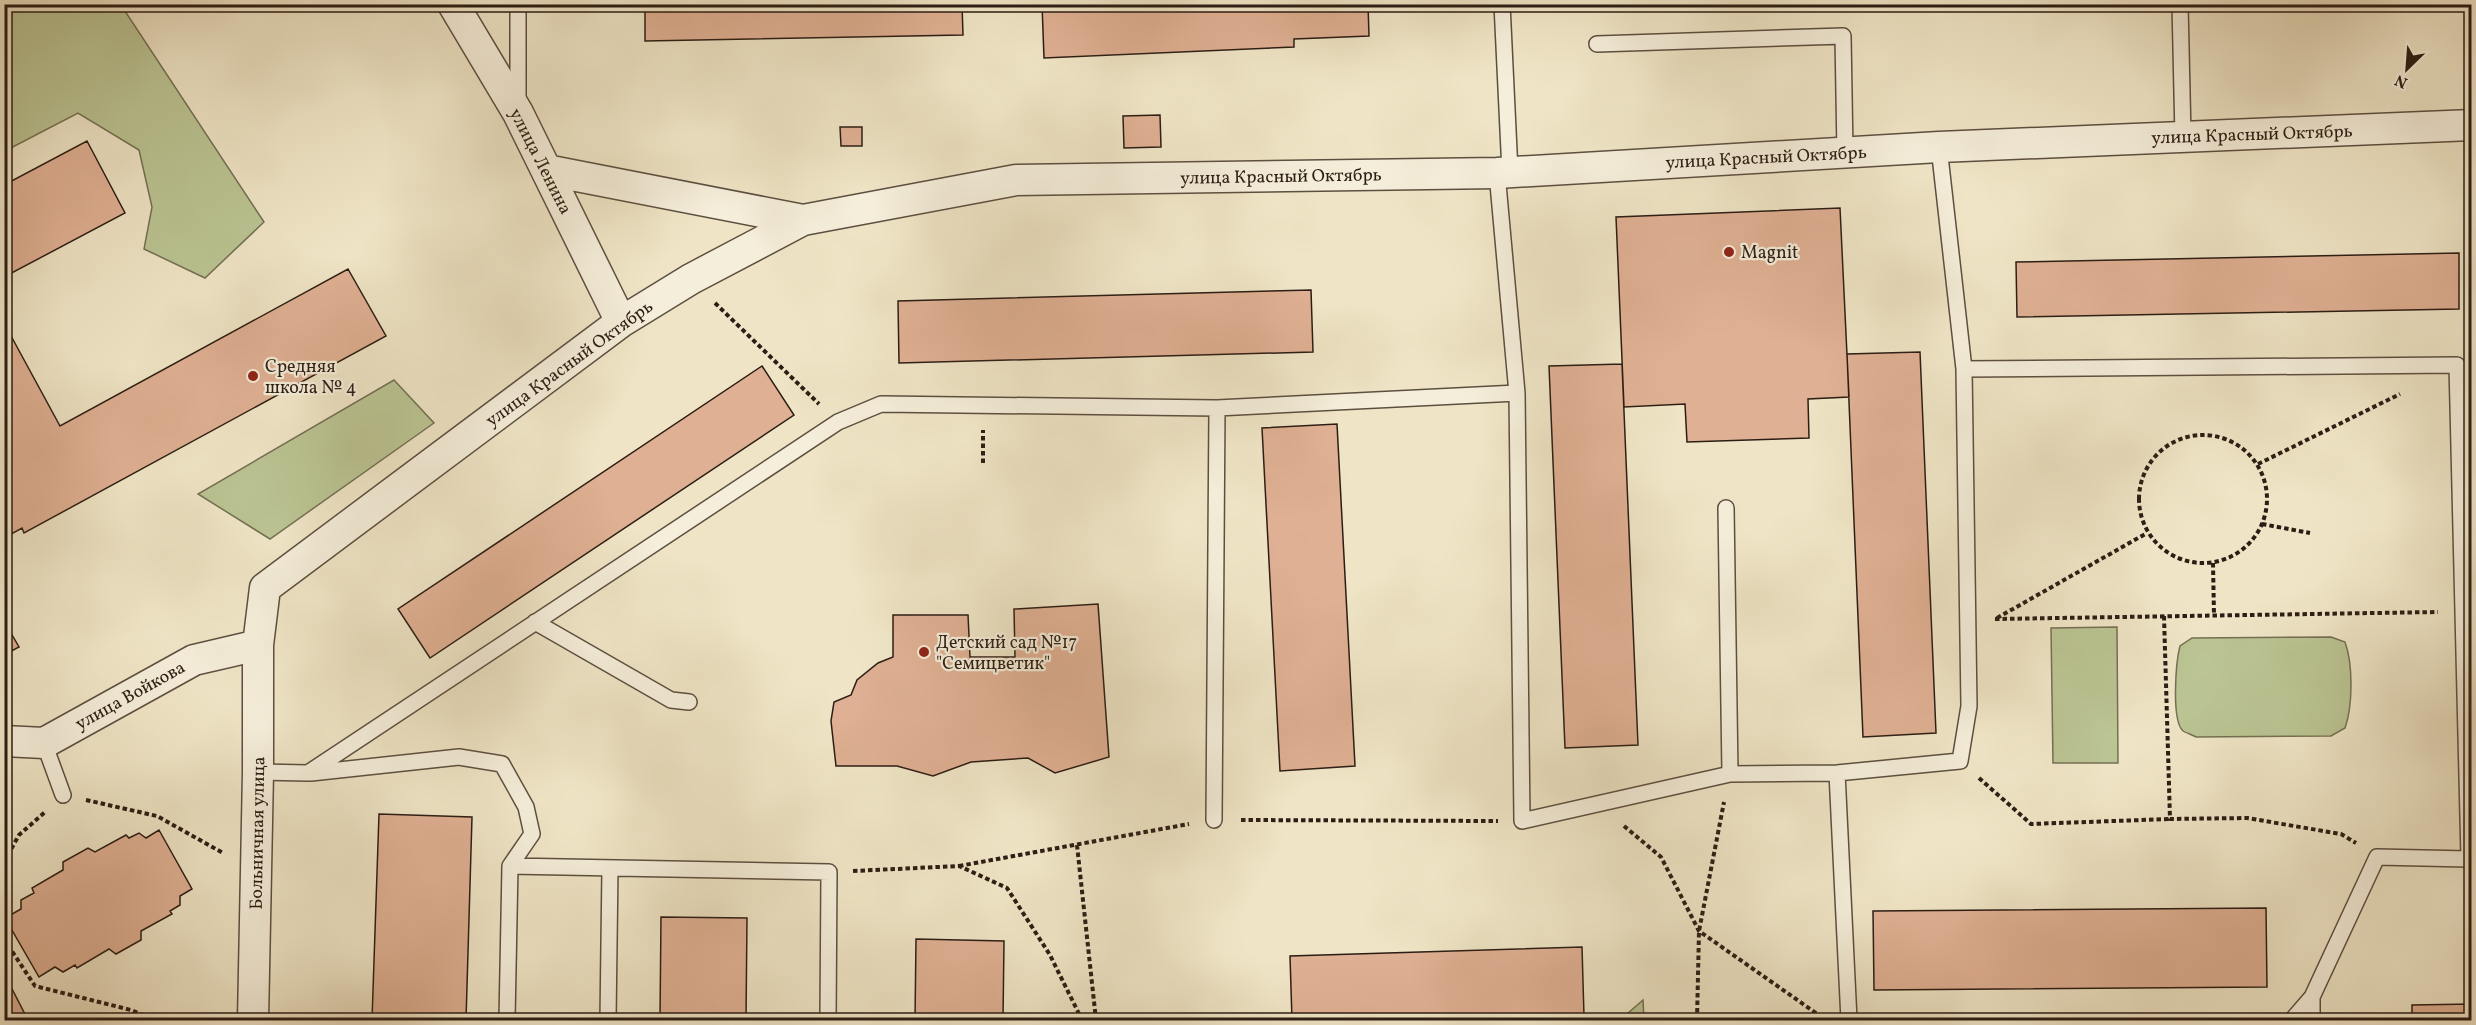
<svg xmlns="http://www.w3.org/2000/svg" width="2476" height="1025" font-family="Vollkorn,serif">
<style>
.green{fill:#bbc493;stroke:#747054;stroke-width:1.5}
.building{fill:#dfb093;stroke:#2c1d14;stroke-width:1.5}
.lines{fill:none;stroke-linecap:round;stroke-linejoin:round}
.service-casing{stroke:#5d4f40;stroke-width:18}
.minor-casing{stroke:#5d4f40;stroke-width:33}
.path{stroke:#2c1d14;stroke-width:4;stroke-dasharray:4.5 3;stroke-linecap:butt}
.service{stroke:#f5eeda;stroke-width:15}
.minor{stroke:#f5eeda;stroke-width:30}
.poi-dot{fill:#8f2418;stroke:#f5eeda;stroke-width:2}
.labels{text-anchor:middle;stroke-width:4.5;stroke-linejoin:round;paint-order:stroke}
.street-label{font-size:18px;fill:#2c1d14;stroke:#f5eeda}
.poi-label{font-size:18px;fill:#2c1d14;stroke:#f5eeda;text-anchor:start}
</style>
<rect width="100%" height="100%" fill="#efe5c6"/>
<filter id="stains"><feTurbulence type="fractalNoise" baseFrequency=".00333" numOctaves="4"/><feColorMatrix values="0 0 0 0 .2 0 0 0 0 .09 0 0 0 0 .02 0 0 0 .5 -.17"/></filter>
<radialGradient id="worn" r=".72"><stop offset=".6" stop-color="#630" stop-opacity="0"/><stop offset="1" stop-color="#630" stop-opacity=".3"/></radialGradient>
<path class="green" d="M7,5H121L264,222L205,278L144,249L152,207L139,150L78,113L5,151L4,6Z
M394,380L434,423L270,539L198,494Z
M2117,627L2118,763H2053L2051,628Z
M2331,637L2345,642C2353,664 2353,705 2345,728L2331,736L2196,737C2193,735 2186,733 2183,731C2171,720 2176,661 2180,646L2192,638Z
M1643,1000L1644,1020H1620Z"/>
<path class="building" d="M645,4H962L963,35L645,41Z
M1042,4H1368L1369,36L1294,39V47L1044,58Z
M1603,4H1739L1604,11Z
M1160,115L1161,147L1124,148L1123,116Z
M840,127H862V146H841Z
M87,141L125,213L4,277V185Z
M1840,208L1849,397L1808,399L1809,438L1687,442L1685,404L1624,407L1616,217Z
M2459,253V309L2017,317L2016,262Z
M348,269L386,336L24,533L22,528L4,538V323L60,426Z
M1311,290L1313,352L899,363L898,301Z
M1920,352L1936,733L1863,737L1847,354Z
M1622,364L1638,745L1565,748L1549,366Z
M762,366L794,415L430,658L398,609Z
M1337,424L1355,766L1280,771L1262,428Z
M1098,604L1109,757L1055,773L1028,758L971,762L933,776L897,766H836L831,721L834,702L851,695L857,680L878,663L893,657V615H968L970,657H1015L1014,609Z
M4,621L19,647L4,655Z
M379,814L472,817L466,1020H372Z
M159,830L192,889L180,896V905L170,911L172,914L141,931V940L116,954L109,949L77,968L75,965L63,972L55,967L39,977L5,918L21,909V900L34,893L32,888L63,870V862L88,848L95,852L126,835L129,838L139,833L146,838Z
M2266,908L2267,987L1874,990L1873,911Z
M661,917L747,918L746,1020H660Z
M916,939L1004,941L1003,1020H915Z
M1582,947L1584,1016L1450,1020H1292L1290,956Z
M9,983L28,1020H4V985Z
M2472,1004V1020H2412V1005Z"/>
<g class="lines">
<defs>
<path id="service" d="M1502,4L1510,172
M2180,4L2183,137
M1597,44L1843,36L1845,153
M518,103V4
M1497,173L1517,393L1522,821L1730,774L1837,773L1960,761L1969,706L1964,369L1939,147
M1964,369L2457,365L2469,859H2472
M1726,508L1730,774
M535,622L671,700L689,702
M44,743L63,795
M258,772L308,773L838,422L881,404L1217,408L1517,393
M311,773L459,757L502,764L526,807L532,834L510,866L507,1020
M1837,773L1849,1020
M1214,820L1217,408
M510,866L829,872L828,1020
M608,1020L610,868
M2292,1020L2312,997
M2312,1020V997L2377,857L2469,859"/>
<path id="minor" d="M453,4L518,113L621,322
M546,170L803,220
M4,741L44,743L194,660L258,645
M253,1020L258,772V645L265,588L621,322L691,279L803,220L1016,180L1497,173L1939,147L2472,125"/>
</defs>
<use href="#service" class="service-casing"/>
<use href="#minor" class="minor-casing"/>
<path class="path" d="M715,303L819,404
M2139 499a64 64 0 1 1 128 0a64 64 0 1 1-128 0Z
M983,463V430
M2258,464L2400,394
M2262,524L2310,533
M2213,563L2214,615
M2164,616L2170,819L2247,818L2341,834L2356,843
M1997,618L2147,533
M1995,619L2438,612
M1979,778L2031,824L2170,819
M86,800L157,816L223,853
M1241,820L1498,821
M1624,826L1661,857L1699,931L1823,1018
M1077,845L1096,1020
M4,862L19,835L45,812
M959,866L1189,824
M853,871L959,866L1007,888L1050,955L1082,1020
M4,939L35,986L131,1010L154,1020
M1697,1020L1699,931L1724,802"/>
<use href="#service" class="service"/>
<use href="#minor" class="minor"/>
</g>
<g class="poi-dot">
<circle cx="1729" cy="252" r="6"/>
<circle cx="253" cy="376" r="6"/>
<circle cx="924" cy="652" r="6"/>
</g>
<g class="labels">
<g class="street-label">
<text transform="translate(2252 134) rotate(-2)" y="6">улица Красный Октябрь</text>
<text transform="translate(1766 157) rotate(-3)" y="6">улица Красный Октябрь</text>
<text transform="translate(541 161) rotate(63)" y="6">улица Ленина</text>
<text transform="translate(1281 176) rotate(-1)" y="6">улица Красный Октябрь</text>
<text transform="translate(569 363) rotate(-36)" y="6">улица Красный Октябрь</text>
<text transform="translate(130 695) rotate(-29)" y="6">улица Войкова</text>
<text transform="translate(257 833) rotate(-89)" y="6">Больничная улица</text>
</g>
<g class="poi-label">
<text x="1741" y="258">Magnit</text>
<text x="265" y="372">Средняя<tspan x="265" dy="21">школа № 4</tspan></text>
<text x="936" y="648">Детский сад №17<tspan x="936" dy="21">"Семицветик"</tspan></text>
</g>
</g>
<rect width="2476" height="1025" fill="none" stroke="#efe5c6" stroke-width="24"/>
<rect x="6" y="6" width="2464" height="1013" fill="none" stroke="#2c1d14" stroke-width="3"/>
<rect x="12" y="12" width="2452" height="1001" fill="none" stroke="#2c1d14" stroke-width="1.5"/>
<g transform="translate(2407 69) rotate(205)" stroke="#f5eeda" stroke-width="4.5" paint-order="stroke">
<path d="M0-4.5L10 22L0 15L-10 22Z" fill="#2c1d14"/>
<text y="-9" font-size="16" font-weight="bold" text-anchor="middle" fill="#2c1d14">N</text>
</g>
<rect width="100%" height="100%" filter="url(#stains)"/>
<rect width="100%" height="100%" fill="url(#worn)"/>
</svg>
